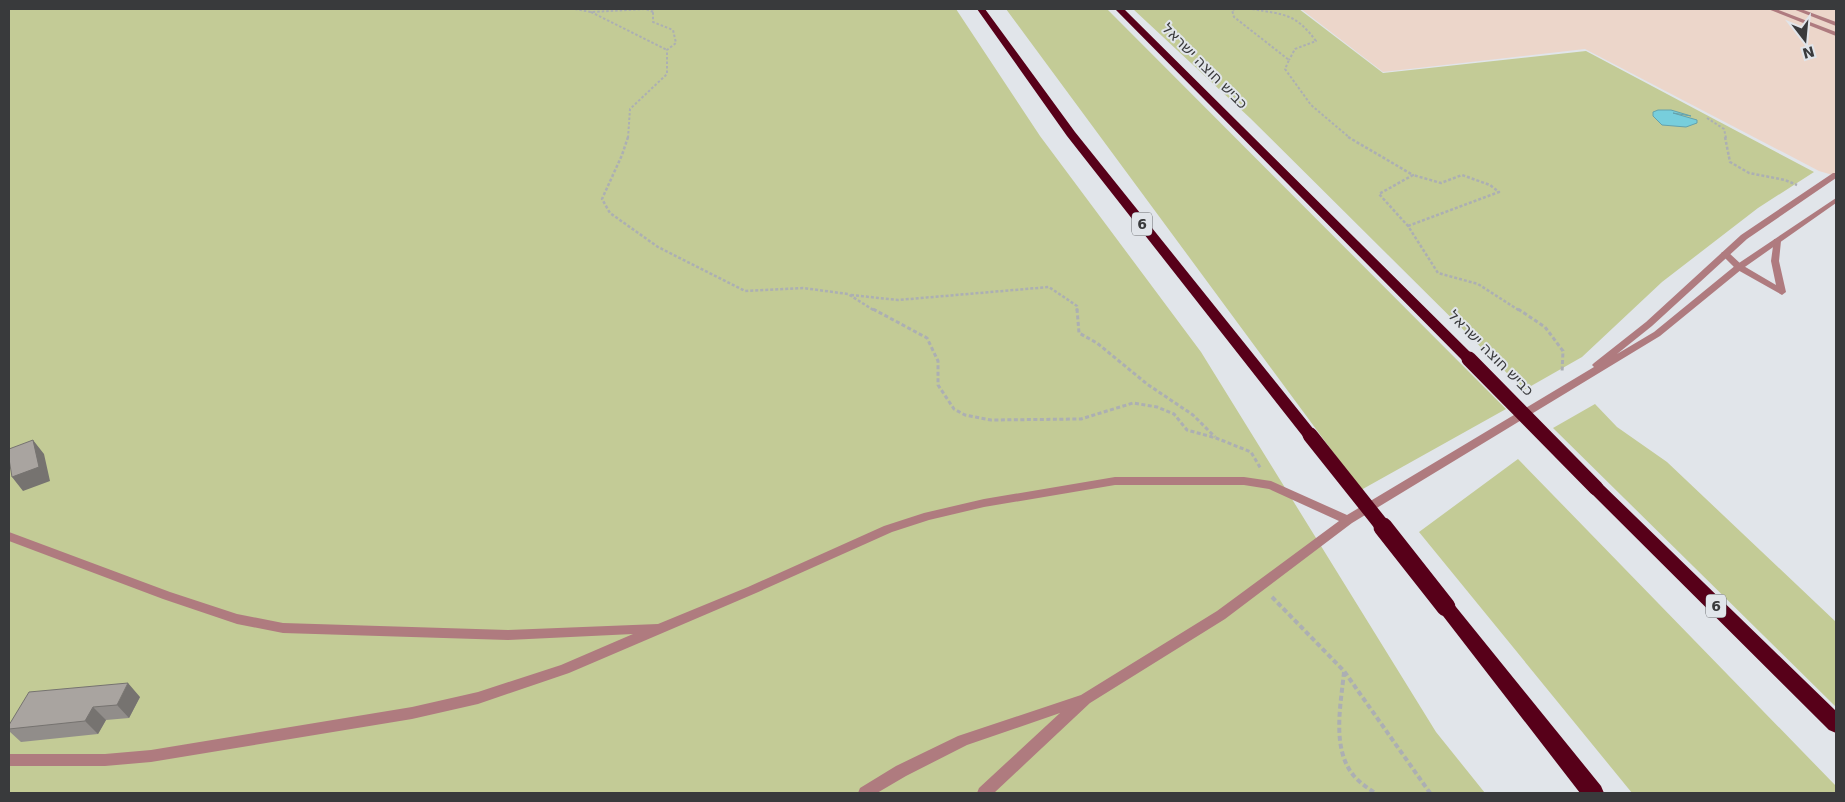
<svg xmlns="http://www.w3.org/2000/svg" width="1845" height="802" font-family="'DejaVu Sans',Heebo,sans-serif">
<style>
.industrial{fill:#ecd6ca}
.green{fill:#c3cb96}
.water{fill:#77cedc;stroke:#64a2ac}
.lines{fill:none;stroke-linecap:round;stroke-linejoin:round}
.path-far3{stroke:#acafb3;stroke-width:2;stroke-dasharray:2.5 2;stroke-linecap:butt}
.path-far2{stroke:#acafb3;stroke-width:2.5;stroke-dasharray:3 2;stroke-linecap:butt}
.path-far1{stroke:#acafb3;stroke-width:3;stroke-dasharray:4 2.5;stroke-linecap:butt}
.path{stroke:#acafb3;stroke-width:4;stroke-dasharray:5 3;stroke-linecap:butt}
.service{fill:#af7b7f;fill-rule:evenodd}
.minor{fill:#af7b7f;fill-rule:evenodd}
.tertiary{fill:#af7b7f;fill-rule:evenodd}
.motorway{fill:#570019;fill-rule:evenodd}
.motorway-bridge-far1{stroke:#570019;stroke-width:15}
.motorway-bridge{stroke:#570019;stroke-width:19}
.wall{fill:#918d8a}
.shaded-wall{fill:#767370}
.building{fill:#a9a4a0;stroke:#767370}
.labels{text-anchor:middle;stroke-width:4;stroke-linejoin:round;paint-order:stroke}
.shield{fill:#e1e5ea;stroke:#6b6d70;stroke-width:1}
.shield-label{font-size:14px;font-weight:bold;fill:#393a3c}
.street-label{font-size:15px;fill:#393a3c;stroke:#e1e5ea}
</style>
<rect width="100%" height="100%" fill="#e1e5ea"/>
<path class="industrial" d="M1301,9H1836V176L1819,171L1585,49L1383,72Z"/>
<path class="green" d="M9,9H956L1040,136L1201,352L1436,732L1485,793H9Z
M1006,9H1107L1506,409L1361,490Z
M1133,9H1299L1383,73L1586,51L1814,172L1758,208L1662,282L1582,357L1524,390L1250,118Z
M1595,404L1617,427L1667,462L1836,622V707L1553,428Z
M1518,459L1836,786V793H1632L1419,532Z"/>
<path class="water" d="M1658,110H1671L1691,116L1673,113L1697,120V123L1686,127L1662,125L1653,116V112Z"/>
<g class="lines">
<path class="path-far3" d="M575,9L591,12L646,9L653,12
M1235,9L1232,10L1234,17L1289,60L1285,69L1311,105L1350,138
M1252,9C1285,15 1295,13 1316,41L1295,49L1289,60
M591,12L667,50
M1707,118L1724,129L1726,138
M628,138L630,109L667,74V50L676,43L673,30L653,22V9"/>
<path class="path-far2" d="M628,137L622,155L602,199L610,213L658,247L745,291L803,288L848,294L875,311
M1348,137L1413,175L1379,194L1408,226L1438,273L1478,284L1520,311
M1725,137L1730,162L1749,173L1785,180L1797,185
M1408,226L1499,192L1490,185L1462,175L1441,183L1413,175
M851,295L898,300L1049,287L1077,306V311"/>
<path class="path-far1" d="M873,309L927,338L938,361V385L954,409L965,415L991,420L1081,419L1133,403L1157,407L1174,414L1187,430L1216,438L1251,452L1261,469
M1077,309L1079,333L1097,343L1147,384L1193,415L1215,437
M1518,309L1545,327L1563,351L1562,373"/>
<path class="path" d="M1272,597L1344,671L1430,793
M1344,672C1341,704 1331,749 1354,776C1360,783 1368,788 1375,793"/>
<path class="service" d="M1774,239H1780L1781,241L1779,261L1786,292L1782,295L1736,269L1721,254L1722,252H1728L1742,265L1776,285L1771,261Z"/>
<path class="minor" d="M1833,173H1836V178L1747,239L1652,326L1617,354L1654,332L1736,265L1836,198V203L1742,269L1660,336L1352,523L1225,619L1090,703L994,793H977L979,788L1060,713L967,745L906,776L877,793H858L860,788L896,766L958,736L1081,695L1217,611L1339,521L1269,489L1244,485H1115L984,507L929,520L892,532L756,593L569,673L478,704L412,719L151,762L105,766H9V754H105L151,750L412,707L478,692L561,665L633,634L508,640L283,633L237,624L163,599L9,541V532L170,592L237,614L283,623L508,630L658,624L748,587L884,526L924,513L984,499L1115,477H1244L1271,481L1347,515L1594,367L1592,365L1594,363L1646,322L1741,235Z"/>
<path class="tertiary" d="M1768,9H1776L1836,32V36Z
M1793,9H1801L1836,22V26Z"/>
<path class="motorway" d="M977,9H985L1075,132L1315,431L1318,435L1315,439H1305L1067,136Z
M1115,9H1124L1474,356L1476,359L1474,362H1464Z
M1596,482L1602,484L1836,711V733L1829,730L1590,492L1588,488L1590,484Z
M1446,600L1452,602L1601,786L1604,793H1580L1440,612L1437,607L1440,602Z"/>
<path class="motorway-bridge-far1" d="M1469,359L1596,488
M1310,435L1384,528"/>
<path class="motorway-bridge" d="M1383,527L1446,607"/>
</g>
<path class="wall" d="M140,697L129,718L106,720L98,734L21,742L9,731V725Z"/>
<path class="shaded-wall" d="M33,440L44,454L50,481L23,491L12,477Z
M128,683L140,697L129,718L117,705Z
M93,707L106,720L98,734L85,721Z"/>
<path class="building" d="M33,440L39,467L12,477L9,459V449Z
M128,683L117,705L93,707L85,721L9,729V725L29,692Z"/>
<g class="labels">
<g class="shield">
<rect x="1132" y="212.5" width="20" height="23" rx="4"/>
<rect x="1706" y="594.5" width="20" height="23" rx="4"/>
</g>
<g class="shield-label">
<text x="1142" y="229">6</text>
<text x="1716" y="611">6</text>
</g>
<g class="street-label">
<text transform="translate(1205 66) rotate(45)" y="5">כביש חוצה ישראל</text>
<text transform="translate(1491 353) rotate(45)" y="5">כביש חוצה ישראל</text>
</g>
</g>
<rect width="1845" height="802" fill="none" stroke="#393a3c" stroke-width="20"/>
<g transform="translate(1805 40) rotate(164)" stroke="#e1e5ea" stroke-width="4" paint-order="stroke">
<path d="M0-4L9 19L0 12L-9 19Z" fill="#393a3c"/>
<text y="-8" font-size="14" font-weight="bold" text-anchor="middle" fill="#393a3c">N</text>
</g>
</svg>
